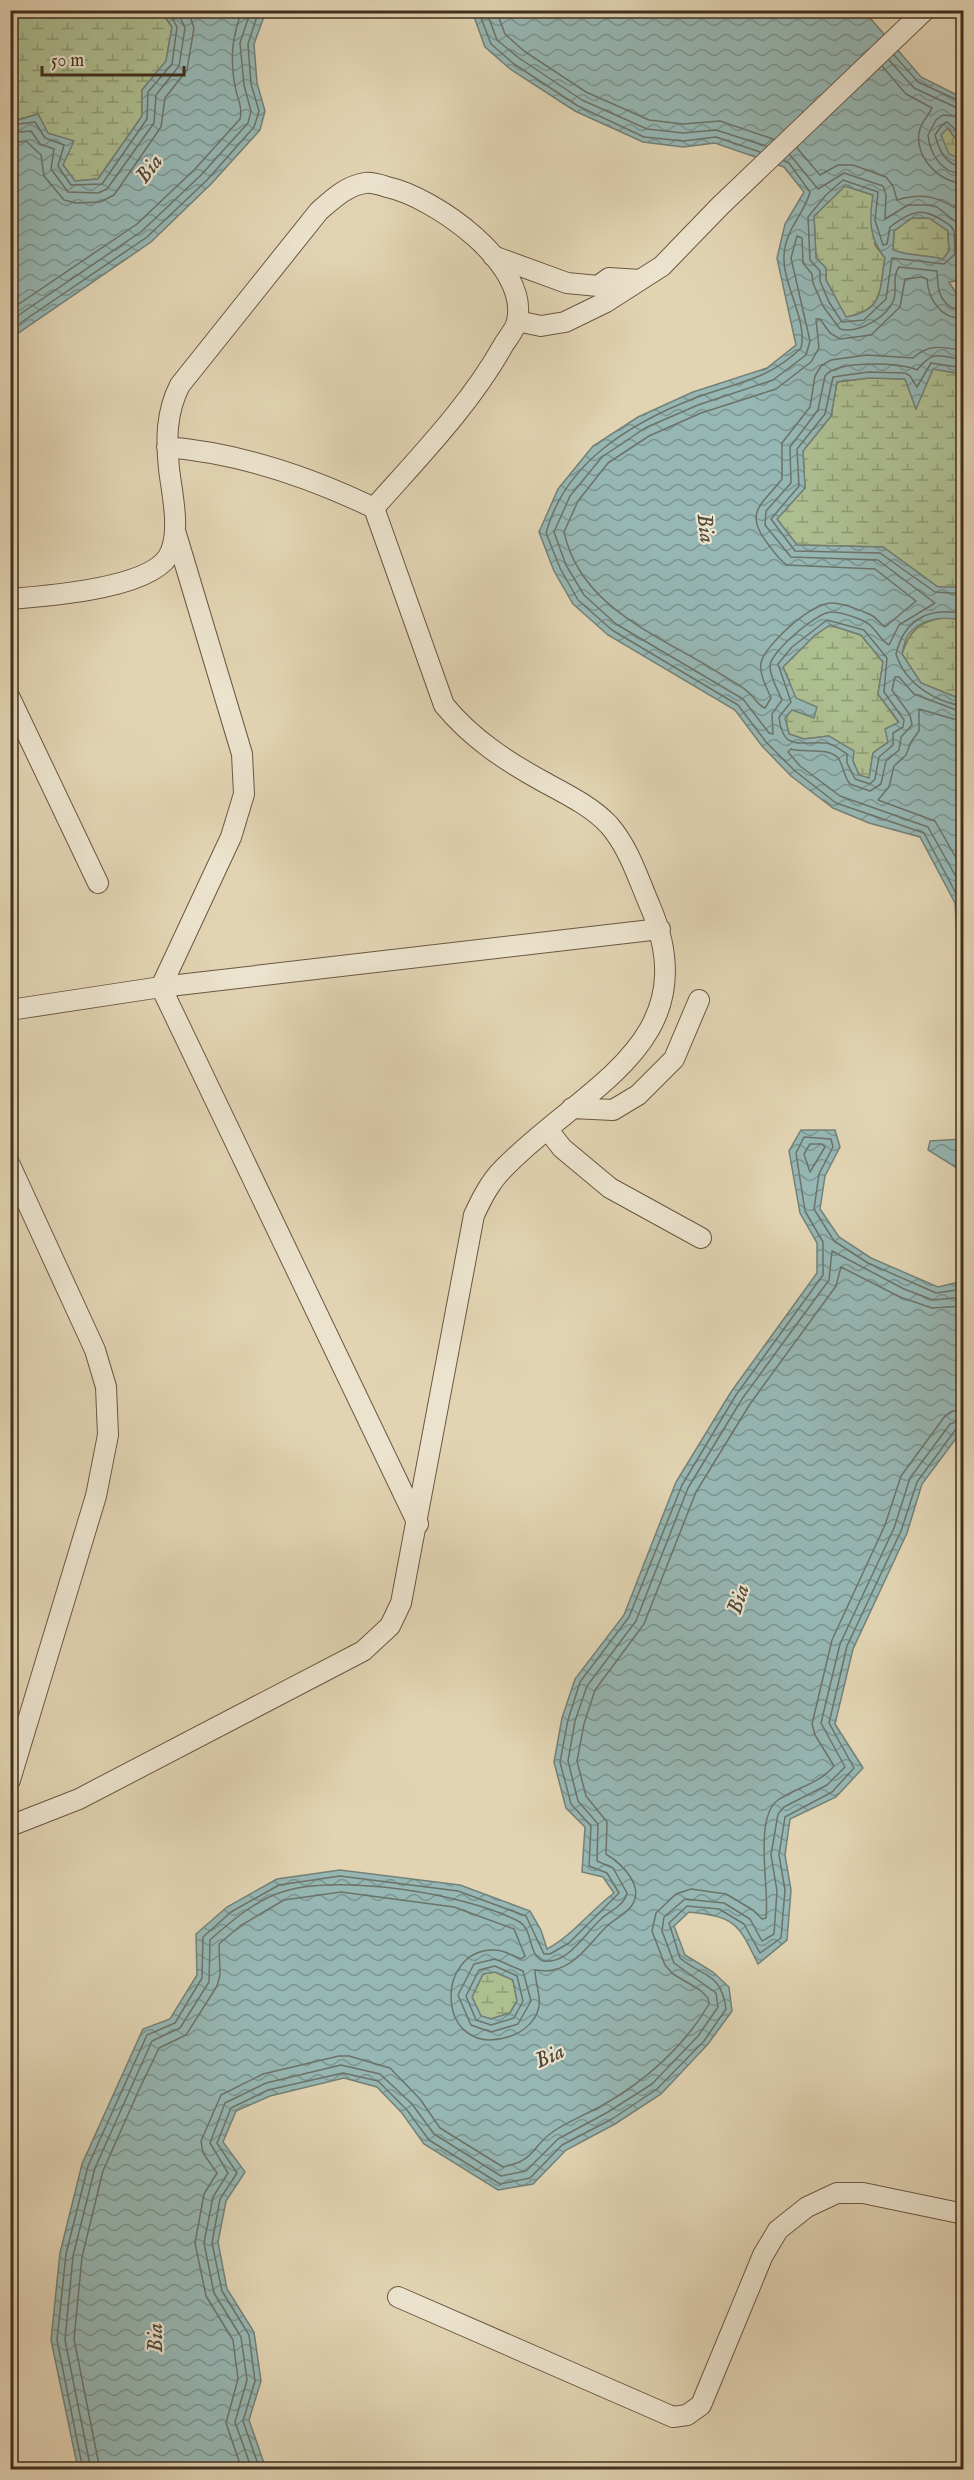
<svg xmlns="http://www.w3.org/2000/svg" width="974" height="2480" font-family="'IM FELL English',serif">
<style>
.wetland{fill:url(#wetland-marsh);stroke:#777656;stroke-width:1.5}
.water{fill:url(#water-waves);stroke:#748177;stroke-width:1.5;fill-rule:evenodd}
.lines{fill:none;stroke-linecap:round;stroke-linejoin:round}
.shore{stroke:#6c7368;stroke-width:1.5}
.minor-casing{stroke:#695842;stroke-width:22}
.minor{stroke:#ece3ce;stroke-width:20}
.labels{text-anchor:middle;stroke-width:4.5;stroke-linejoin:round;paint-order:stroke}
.water-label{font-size:22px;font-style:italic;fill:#524a3a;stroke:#ece3ce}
</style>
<defs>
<pattern id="wetland-marsh" width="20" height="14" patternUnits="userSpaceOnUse" patternTransform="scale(1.5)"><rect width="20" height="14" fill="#adbe91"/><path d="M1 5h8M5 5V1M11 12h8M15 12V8" fill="none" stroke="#8e9b76"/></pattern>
<pattern id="water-waves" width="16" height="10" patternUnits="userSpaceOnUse" patternTransform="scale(1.5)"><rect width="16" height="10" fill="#96b7b4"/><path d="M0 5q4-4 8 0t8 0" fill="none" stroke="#7c9592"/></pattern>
</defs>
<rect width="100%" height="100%" fill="#e2d4b3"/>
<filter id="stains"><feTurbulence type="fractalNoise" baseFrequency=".00333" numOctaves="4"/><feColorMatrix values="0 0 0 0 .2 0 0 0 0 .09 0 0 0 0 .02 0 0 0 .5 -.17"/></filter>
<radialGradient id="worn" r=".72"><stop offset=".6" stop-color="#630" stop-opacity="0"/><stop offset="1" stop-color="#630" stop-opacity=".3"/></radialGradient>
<path class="wetland" d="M146,11H161L172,27L166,61L142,90V116L98,179L75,181L63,165L38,114L14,121L11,116V16C27,13 40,16 57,16C87,17 117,17 146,11Z
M947,127L963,149V160L948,154L941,135Z
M845,186L873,195L875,245L885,258C879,290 885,310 846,317L826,280V268L816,258L814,216Z
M912,218H929L948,231L949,251L943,259C926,255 909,256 893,251L894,231Z
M933,369L963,374V588L938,587L883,547L797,545L777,519L805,488L803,451L831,416L837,382L869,378L905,379L916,408Z
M947,617L962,620L964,625L963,700L921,683L902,654C910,629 920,621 947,617Z
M830,625L861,635L883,662L878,694L899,723L888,742L873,753L869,779L859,775L853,761L829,736L804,739L789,734L785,718C800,700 791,686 783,667L815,635Z
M495,1972L513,1980L517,2001L510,2013L491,2019L481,2016L472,1997L483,1974Z"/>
<path class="water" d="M11,10H146V11C117,17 87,18 57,16C40,16 27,13 11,16Z
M161,11H266L254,44L257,83L265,111L260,130L211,184L151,242L11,338V116L15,121L38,114L48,133L74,141L63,165L75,181L98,179L142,116V90L166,61L172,27Z
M472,11H864L921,77L963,98V149L948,128L941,135L949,154L963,160V280L949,282L958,296L963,293V374L933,369L916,409L905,379L869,378L837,382L831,416L803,451L805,488L777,519L797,545L883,547L938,587H963V625L962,620C943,616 920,618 908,635C905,640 903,649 902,654L921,683L963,700V938L957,937L955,903L920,837L869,823L833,808L791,776L762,746L735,710L608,635L573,604L554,571L539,532L558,489L593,446L638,417L693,392L767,368L796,345L777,258L785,224L804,192L784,167L715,143L683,147L643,142L575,111L510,69L485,47ZM845,186L873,195C869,220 869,238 885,258C879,290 885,310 846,317L826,280V268L816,258L814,216ZM912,218H929L948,231L949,251L943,259C926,255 909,256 893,250L894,231ZM830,625L861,635L883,662L878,694L899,722L885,729L888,742L873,753L869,778L859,775L853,761L854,751L829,736L804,739L789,734L785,718L792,710L814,718L817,707L796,698L783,667L815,635Z
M801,1130H835L840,1147L825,1176L820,1209L839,1237L871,1258L938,1287L963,1281V1429L922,1484L907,1533L853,1649L835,1724L863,1768L836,1797L790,1819L785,1855L791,1890L787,1940L758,1964C738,1923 736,1917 689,1912L674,1926L685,1955L713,1972L729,1987L732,2011L708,2044L661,2094L615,2124L566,2150L533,2184L498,2190L424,2144L402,2113L377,2087L344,2078L270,2096L236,2111L223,2142L245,2172L226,2201L218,2242L227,2289L254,2332L261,2381L249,2420L266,2469H78L51,2340L60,2253L82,2164L143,2029L170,2019L197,1975L196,1934L227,1907L277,1879L340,1870L460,1885L530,1911L541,1930L547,1949C573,1935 590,1911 614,1893L603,1877L582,1872L585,1827L566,1808L554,1762L562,1718L575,1679L624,1615L676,1482L731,1392L817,1273V1243L800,1213L789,1151ZM495,1972L513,1980L517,2001L510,2013L491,2019L481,2016L472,1997L483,1974Z
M963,1139V1172L928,1150L930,1141Z"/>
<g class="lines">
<path class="shore" d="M478,10L491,44L514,64L578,106L644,137L683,141L716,137L760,152
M486,10L497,40L519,58L582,100L647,129L683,133L716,130L766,146
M496,10L505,34L524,51L586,92L649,120L683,124L720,121L773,139
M894,55L918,82L964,103
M889,60L914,88L964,111
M882,66L906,94L932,108C929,115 922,121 920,129C912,154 939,184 964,183
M10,125L35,122L45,138L64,145L58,166L71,185L102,184L147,119L148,92L172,64L177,27L168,10
M964,125L954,116L943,115L936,120L928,135C930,154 942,175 964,173
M10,133L31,131L40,144L54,149L51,169L68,192L98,193L107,189L154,123L156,95L179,66L185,28L177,10
M964,137L947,122L942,125L935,135C939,150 946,167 964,166
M10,143L26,141L41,155L44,176L64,200L76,203L100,202L114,195L161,127L165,98L187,70L194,28L188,10
M797,148L820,175L838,165H853L886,177L893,186L897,200C924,192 941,197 964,214
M790,155L818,189L844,173L883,186L886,195L885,219L908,205H929L937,207L960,225L963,251L958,263L964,266
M784,161L789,163L810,192C805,213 785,229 784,256C782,283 808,321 801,348C767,381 737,382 695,398C631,423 565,462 546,533L560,568L578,600L612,630L738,705L766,742L795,771L836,803L924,833L960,901L964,932
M843,180L878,192L875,220L883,245L887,244L890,227C916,207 925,208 951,226L954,231L955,254L944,264L892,258L886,299L864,320L842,322L829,302L820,281V271L810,260L808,217L826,195Z
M964,308H952C937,298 938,286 937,271L899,267C892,276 897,288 894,299C888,317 858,334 840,329L823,306L813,283L812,274L803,263L802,238L797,236L791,258L810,341L806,355L773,380L698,405L645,428L602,457L570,496L554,532L566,565L584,595L616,624L743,699L769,733L773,734L772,714L782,700C778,690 769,676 770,665C772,651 817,612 831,612C841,612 863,619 870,625C877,631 881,641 889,645L899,625L935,603L878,560L791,557L765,525L766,511L791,483L790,447L818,410L825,376C837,360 900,362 917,370C934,349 938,356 964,360
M10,310L137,224L195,169L240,119C243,107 237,98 235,86C230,57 232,38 242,10
M964,318C941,320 928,299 927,279L921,277L905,279L900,307L871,335L840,339L830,333L820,319H816L819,348L811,362L776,389L701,413L649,436L608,463L578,501L564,532C581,610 662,636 722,675C732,681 745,687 752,696C757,701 759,706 765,708L771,698C767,688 759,674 761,663C765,644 812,603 831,603C842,603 861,610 871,615C877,618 880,624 885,627L916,601L875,569L787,565C779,560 774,552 768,544C743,512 762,505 782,479V443L810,407L815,376L821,366L831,360L867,355L913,358C929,343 943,347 964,351
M10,321L142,231L201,175L248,123L251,111L244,85L240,43L251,10
M10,330L147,237L207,180L254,127L259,111L251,84L248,44L259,10
M964,368L931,363L917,387L910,376L905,373L868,372L833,377L825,414L797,449L799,486L771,519L795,551L880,553L935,592L964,594
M964,614C929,606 904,620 896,654C905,683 934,702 964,706
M827,620L864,630L887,658L884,692L904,720L903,727L893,733V745L879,757L875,779L870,784L855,779L847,763V754C841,750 832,743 825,743C800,741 783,752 779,717L791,702L778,664L792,647Z
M964,713L914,694L899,677H895L892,690L910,715L912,725L901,737L899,750L886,761L881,784L870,791L850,784C844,777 843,764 838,758C829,747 804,753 791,749L788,752L800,766L840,796L928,827L964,891
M964,722L919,709V731L911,742L906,755L894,766L889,787L878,800L935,821L964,872
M810,1144H822L825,1147L810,1172L804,1154Z
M495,1959L523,1971L531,2001L518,2024L491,2032L471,2025L458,1995L474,1964Z
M495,1966L517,1976L523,2001L514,2018L491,2025L476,2020L466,1996L479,1970Z
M83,2470L57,2340L66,2254L88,2166L147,2035L175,2023L202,1978L203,1937L231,1912L279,1885L340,1876L458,1891L526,1916L544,1954H550L569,1943L619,1893L607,1873L589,1866L591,1826L571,1804L560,1762L568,1720L580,1682L629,1617L682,1485L736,1395L823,1275V1242L805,1211L796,1153L804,1137L831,1139L833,1147L819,1174L814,1209L834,1241L868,1263L936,1293L964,1289
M91,2470L65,2340L73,2256L95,2168L152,2041L180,2028L209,1982L210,1940C230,1922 256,1900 282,1892C337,1873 467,1894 518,1921C534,1929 527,1954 543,1961C568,1965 585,1933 601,1919C611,1910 624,1906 627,1893L613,1868L597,1861L598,1824L578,1801L568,1761L575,1721L587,1686L636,1621L688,1488L742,1399L829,1280L832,1251L904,1289L933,1300L964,1297
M100,2470L74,2339L82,2257L103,2171L138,2092L159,2048L186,2035L217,1986L220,1975L219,1944L240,1926L284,1900L341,1892L454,1907L514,1929L525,1956L521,1959C513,1956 504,1950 495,1950C433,1948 436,2059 508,2037C525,2032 542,2017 539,1997C538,1988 535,1979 535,1970C541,1970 547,1972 553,1970C577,1965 590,1943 606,1927C613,1920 622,1916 628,1910C649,1889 622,1864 606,1854L607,1822L586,1796L577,1761L584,1724L595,1690L644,1624L696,1492L750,1404L836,1286L841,1267L900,1297L932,1308L964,1306
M242,2470L226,2423L238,2379L233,2340L206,2296L195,2243L204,2194L217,2173L203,2153L201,2141L221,2095L263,2074L339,2056H349L390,2068L420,2099L440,2128L503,2167C537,2160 530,2147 554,2131C569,2121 587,2114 603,2105C644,2082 685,2046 709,2004L708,1998L700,1990L673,1974L665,1965L652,1931L656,1913L676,1894L691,1889L726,1894L753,1910L762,1919L766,1918C770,1890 753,1818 778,1800C797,1787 819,1784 834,1766L815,1735L812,1724L832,1640L885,1525L901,1476L945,1416L953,1411L964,1410
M252,2470L235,2422L247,2380L241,2337L214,2293L204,2243L213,2197L228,2173L210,2143L225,2103L266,2083L341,2065L380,2074L412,2104L434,2134L501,2176L526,2171L558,2139L608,2112L652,2084L698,2036L718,2007L716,1993L674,1963L662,1931L664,1917L685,1899L724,1903L750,1919L762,1941L774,1934L777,1891L771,1855L778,1814L784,1807L827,1785L845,1767L821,1723L840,1644L894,1528L910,1478L950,1424L964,1419
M260,2470L243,2421L255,2381L249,2335L222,2291L212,2243L220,2199L237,2173L217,2143L231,2108L268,2090L343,2073L378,2081L407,2110L429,2140L500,2184L530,2178L562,2145L612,2119L657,2089L704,2041L726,2009C721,1972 704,1978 680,1958L669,1923L687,1906L719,1909L744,1924L760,1953L781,1938L785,1890L779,1855L785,1817L832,1792L854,1768L829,1723L847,1646L901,1531L917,1482L956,1429L964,1426"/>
<defs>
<path id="minor" d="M493,256L567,283L598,286L609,278L640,280
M517,321L541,326L565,322L606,302L662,266L720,206L925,10
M167,447C237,453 310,477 374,508
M176,534L242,754L244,794L231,837L161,987L418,1524
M10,599C46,596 157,589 171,551C180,527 172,494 169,469C166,440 166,412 180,385L319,211C333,199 346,186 365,183C372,182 381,185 387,187C434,197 530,264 517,321C516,328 508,338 504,344C470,405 420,456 374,508L444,705C472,739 506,761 544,782C566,794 591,806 609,825C629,848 638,878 650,906C709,1043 582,1087 503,1169C490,1182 482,1198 474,1215L401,1603L390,1626L363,1651L79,1799L10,1826
M10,698L98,883
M10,1010L161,987L660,929
M572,1108L613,1110L638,1095L674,1059L699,1000
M548,1130L562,1148L610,1188L701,1238
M10,1165L95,1350L106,1387L108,1435L96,1496L10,1780
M398,2297L673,2417L687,2415L701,2405L763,2255L778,2230L807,2207L837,2193H863L964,2214"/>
</defs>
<use href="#minor" class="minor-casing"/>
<use href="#minor" class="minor"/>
</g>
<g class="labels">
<g class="water-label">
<text transform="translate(148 168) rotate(-53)" y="8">Bia</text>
<text transform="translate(707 528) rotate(83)" y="8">Bia</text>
<text transform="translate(737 1599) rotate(-73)" y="8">Bia</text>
<text transform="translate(549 2055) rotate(-25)" y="8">Bia</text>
<text transform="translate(154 2338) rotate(-91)" y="8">Bia</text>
</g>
</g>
<rect width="974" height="2480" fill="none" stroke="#e2d4b3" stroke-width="36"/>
<rect x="12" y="12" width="950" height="2456" fill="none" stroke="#412f1c" stroke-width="3"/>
<rect x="18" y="18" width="938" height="2444" fill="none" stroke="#412f1c" stroke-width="1.5"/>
<path d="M42 66v9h142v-9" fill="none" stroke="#412f1c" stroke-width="3"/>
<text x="51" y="66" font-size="18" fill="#412f1c" stroke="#ece3ce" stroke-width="4.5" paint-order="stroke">50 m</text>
<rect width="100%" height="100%" filter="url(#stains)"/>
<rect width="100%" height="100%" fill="url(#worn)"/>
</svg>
